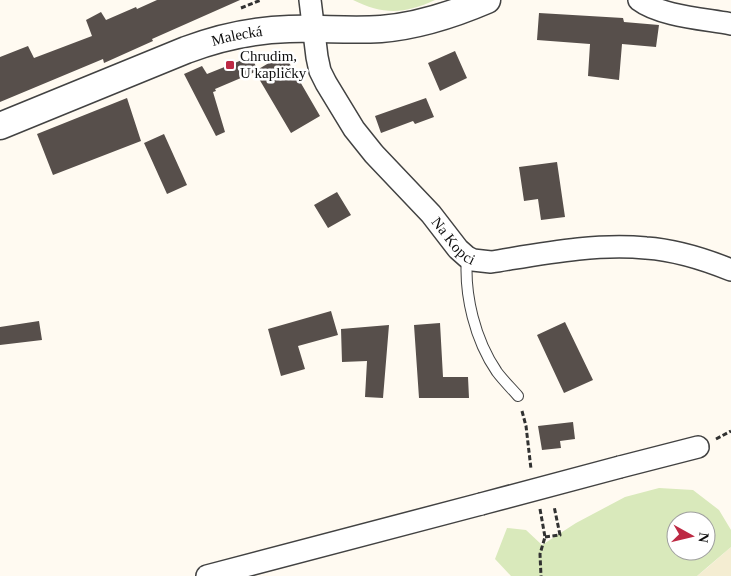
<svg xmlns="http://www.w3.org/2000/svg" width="731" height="576" font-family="Georgia,serif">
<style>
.farmland{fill:#f4edd2}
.green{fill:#d9e9bb;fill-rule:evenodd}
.building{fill:#574f4b}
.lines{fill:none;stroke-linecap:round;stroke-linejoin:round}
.service-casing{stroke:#424242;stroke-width:12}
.minor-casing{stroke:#424242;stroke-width:24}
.tertiary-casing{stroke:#424242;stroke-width:29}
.path{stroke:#313131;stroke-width:3;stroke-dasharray:5 2.5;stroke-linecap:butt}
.service{stroke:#fff;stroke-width:10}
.minor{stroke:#fff;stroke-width:21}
.tertiary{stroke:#fff;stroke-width:26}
.minor-bridge-casing{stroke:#424242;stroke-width:24;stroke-linecap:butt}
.minor-bridge{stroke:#fff;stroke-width:21}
.poi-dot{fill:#bd2943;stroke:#fff;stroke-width:2}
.labels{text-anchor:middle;stroke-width:5;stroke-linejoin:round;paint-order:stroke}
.street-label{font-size:15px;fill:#0f0f0f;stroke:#fff}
.poi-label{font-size:15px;fill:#0f0f0f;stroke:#fff;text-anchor:start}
</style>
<rect width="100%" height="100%" fill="#fffaf1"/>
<path class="farmland" d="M731,547V576H697L707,568Z"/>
<path class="green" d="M353,0H435C405,14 383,15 353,0Z
M659,488L693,490L719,510L731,530V547L697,576H511L495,559L507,528L526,530L542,545L576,523L625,497ZM676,521H706V551H676Z"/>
<path class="building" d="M157,0H240L152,39L153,41L104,63L103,59L0,102V57L28,46L34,58L92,36L86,20L101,12L106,20L136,7L137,9Z
M539,13L623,18L624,22L659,25L656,47L622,44L619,80L588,76L590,44L537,40Z
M455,51L467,78L440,91L428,63Z
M284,54L320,116L291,133L255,72L215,89L216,91L213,92L225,132L216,136L184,74L202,66L207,74L252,56L257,70Z
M127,98L141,141L53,175L37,134Z
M426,98L434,117L415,124L413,121L381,133L375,116Z
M164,134L187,185L167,194L144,143Z
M557,162L565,217L541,220L538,199L524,201L519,167Z
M337,192L351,215L328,228L314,205Z
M331,311L338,335L298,346L305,369L281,376L268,329Z
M39,321L42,340L0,345V327Z
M565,322L593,380L564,393L537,335Z
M440,323L443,377H468L469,398H419L414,325Z
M389,325L383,398L365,397L367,361L342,362L341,329Z
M573,422L575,439L560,441L561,448L542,450L538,426Z"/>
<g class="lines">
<defs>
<path id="service" d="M467,257C464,295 475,340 497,372C503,380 511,388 518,396"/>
<g id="minor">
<path id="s1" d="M310,0L317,57L320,71L326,83L354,129L374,154L431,214L458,249L467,257L473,260L491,262C541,254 595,243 646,248C675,250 704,259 731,270"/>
<path d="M639,0C660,16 705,19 731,24"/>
<path d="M620,467L698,447"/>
<path d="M207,576L481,504"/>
</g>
<g id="tertiary">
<path id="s2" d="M0,126L186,50C220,37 253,30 289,29C320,28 350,31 381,29C418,26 452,15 487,0"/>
</g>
</defs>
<use href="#service" class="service-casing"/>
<use href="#minor" class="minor-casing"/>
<use href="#tertiary" class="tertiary-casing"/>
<path class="path" d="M241,8L261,0
M522,411L526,426L531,469
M716,439L731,431
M540,509L545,537L540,554L541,576
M545,537L560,535L554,506"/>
<use href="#service" class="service"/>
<use href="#minor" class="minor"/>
<use href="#tertiary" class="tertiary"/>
<defs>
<path id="minor-bridge" d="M481,504L620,467"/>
</defs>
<use href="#minor-bridge" class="minor-bridge-casing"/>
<use href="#minor-bridge" class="minor-bridge"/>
</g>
<rect class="poi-dot" x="225" y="60" width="10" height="10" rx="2.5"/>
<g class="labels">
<g class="street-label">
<text dy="5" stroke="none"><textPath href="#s2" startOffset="254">Malecká</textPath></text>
<text dy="5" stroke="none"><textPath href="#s1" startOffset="289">Na Kopci</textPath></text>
</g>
<g class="poi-label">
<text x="240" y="61">Chrudim,<tspan x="240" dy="17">U kapličky</tspan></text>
</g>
</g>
<g transform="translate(691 536) rotate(98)"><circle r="24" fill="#ffffff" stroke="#9f9f9f"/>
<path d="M0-4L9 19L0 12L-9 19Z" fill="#bd2943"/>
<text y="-8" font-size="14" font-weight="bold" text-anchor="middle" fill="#0f0f0f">N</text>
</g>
</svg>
